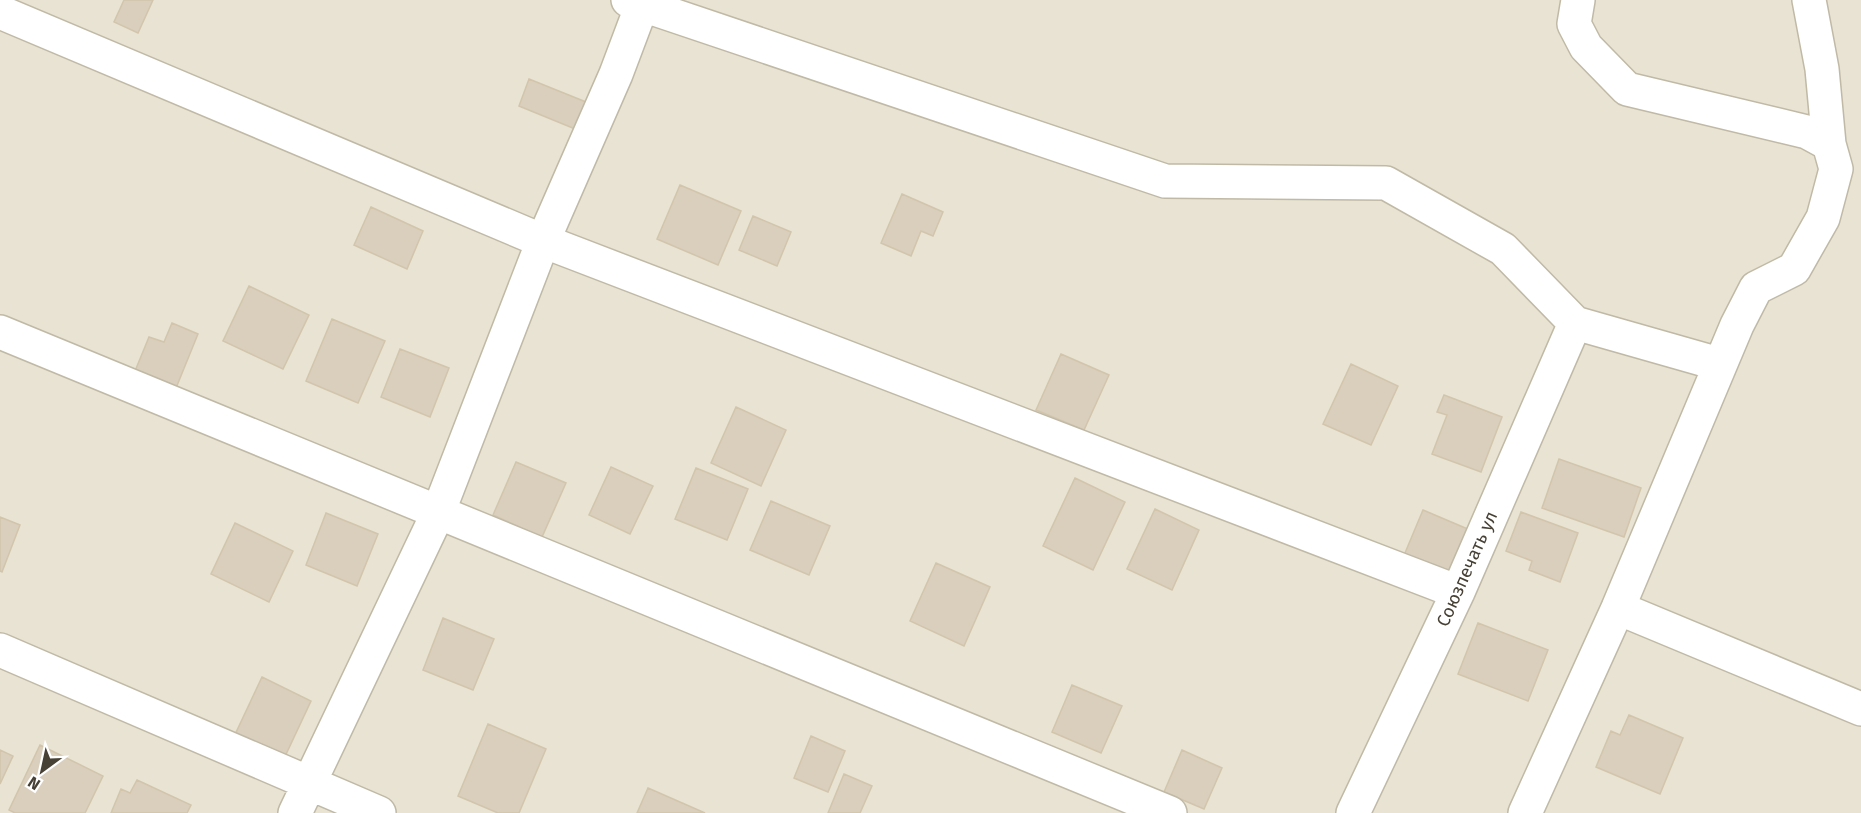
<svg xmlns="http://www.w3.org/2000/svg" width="1861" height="813" font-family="'Fira Sans',sans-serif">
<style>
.residential{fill:#e8e3d2}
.building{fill:#d9cfbc;stroke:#d2c5ac;stroke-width:1.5}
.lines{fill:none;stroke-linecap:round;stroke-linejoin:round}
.minor-casing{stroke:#c0b9a6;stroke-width:36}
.minor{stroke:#fff;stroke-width:33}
.labels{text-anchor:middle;stroke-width:6;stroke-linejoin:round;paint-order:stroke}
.street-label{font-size:18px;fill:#474034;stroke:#fff}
</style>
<rect width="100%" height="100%" fill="#f4f0e5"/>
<path class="residential" d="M0,0H1861V813H0Z"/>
<path class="building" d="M124,0H153L138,33L114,22Z
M529,79L591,104L580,131L519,106Z
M680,185L741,211L718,265L657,239Z
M902,194L943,212L933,236L921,231L911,256L881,243Z
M371,207L423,231L407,269L354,245Z
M753,216L791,232L777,266L739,250Z
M249,286L309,315L283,369L223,341Z
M332,319L385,341L358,403L306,381Z
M172,323L198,334L176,388L135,371L149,337L164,342Z
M400,349L449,368L430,417L381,397Z
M1061,354L1109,375L1084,430L1036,410Z
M1351,364L1398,386L1371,445L1323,424Z
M1444,395L1502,417L1481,472L1432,454L1447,415L1437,412Z
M736,407L786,430L761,486L711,463Z
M1559,459L1641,488L1624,537L1542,508Z
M516,462L566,483L542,537L493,515Z
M611,467L653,486L630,534L589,515Z
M696,468L748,489L727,540L675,519Z
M1075,478L1125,502L1093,570L1043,546Z
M771,501L830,526L809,575L750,550Z
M1155,509L1199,530L1172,590L1127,569Z
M1423,510L1470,530L1449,580L1402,560Z
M1521,512L1578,533L1560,582L1529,570L1532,561L1506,551Z
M326,513L378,534L357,586L306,565Z
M0,517L20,525L2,572L0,571Z
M235,523L293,551L269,602L211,574Z
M936,563L990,587L964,646L910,621Z
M443,618L494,639L473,690L423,670Z
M1478,623L1548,650L1528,701L1458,674Z
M262,677L311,701L281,765L232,741Z
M1072,685L1122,706L1101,753L1052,732Z
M1629,715L1683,738L1660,794L1596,767L1611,731L1620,735Z
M488,724L546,749L519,813H498L458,796Z
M811,736L845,751L828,792L794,778Z
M40,745L103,776L85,813H15L9,810Z
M0,750L13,756L0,784Z
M1182,750L1222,768L1204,809L1164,792Z
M844,774L872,786L860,813H828Z
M137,780L191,805L187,813H111L121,789L130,793Z
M648,788L705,813H637Z"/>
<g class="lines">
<defs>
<path id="minor" d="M628,0L1165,181L1386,183L1503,249L1575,323L1719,364
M1809,0L1822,69L1829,144
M0,12L543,241L1458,592
M0,332L1170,813
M1618,608L1861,709
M0,650L379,813
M295,813L438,513L543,241L616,74L642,5
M1353,813L1458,592L1575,323
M1525,813L1618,608L1737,325L1756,288L1794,269L1823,218L1836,169L1829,144L1807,132L1627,89L1586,47L1574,24L1578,0"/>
</defs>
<use href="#minor" class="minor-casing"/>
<use href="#minor" class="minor"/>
</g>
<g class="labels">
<g class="street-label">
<text transform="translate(1467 569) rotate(-66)" y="6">Союзпечать ул</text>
</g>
</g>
<g transform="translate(42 771) rotate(213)" stroke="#ffffff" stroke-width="4.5" paint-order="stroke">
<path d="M0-4.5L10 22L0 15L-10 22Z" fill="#474034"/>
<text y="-9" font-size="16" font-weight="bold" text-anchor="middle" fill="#474034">N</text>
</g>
</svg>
